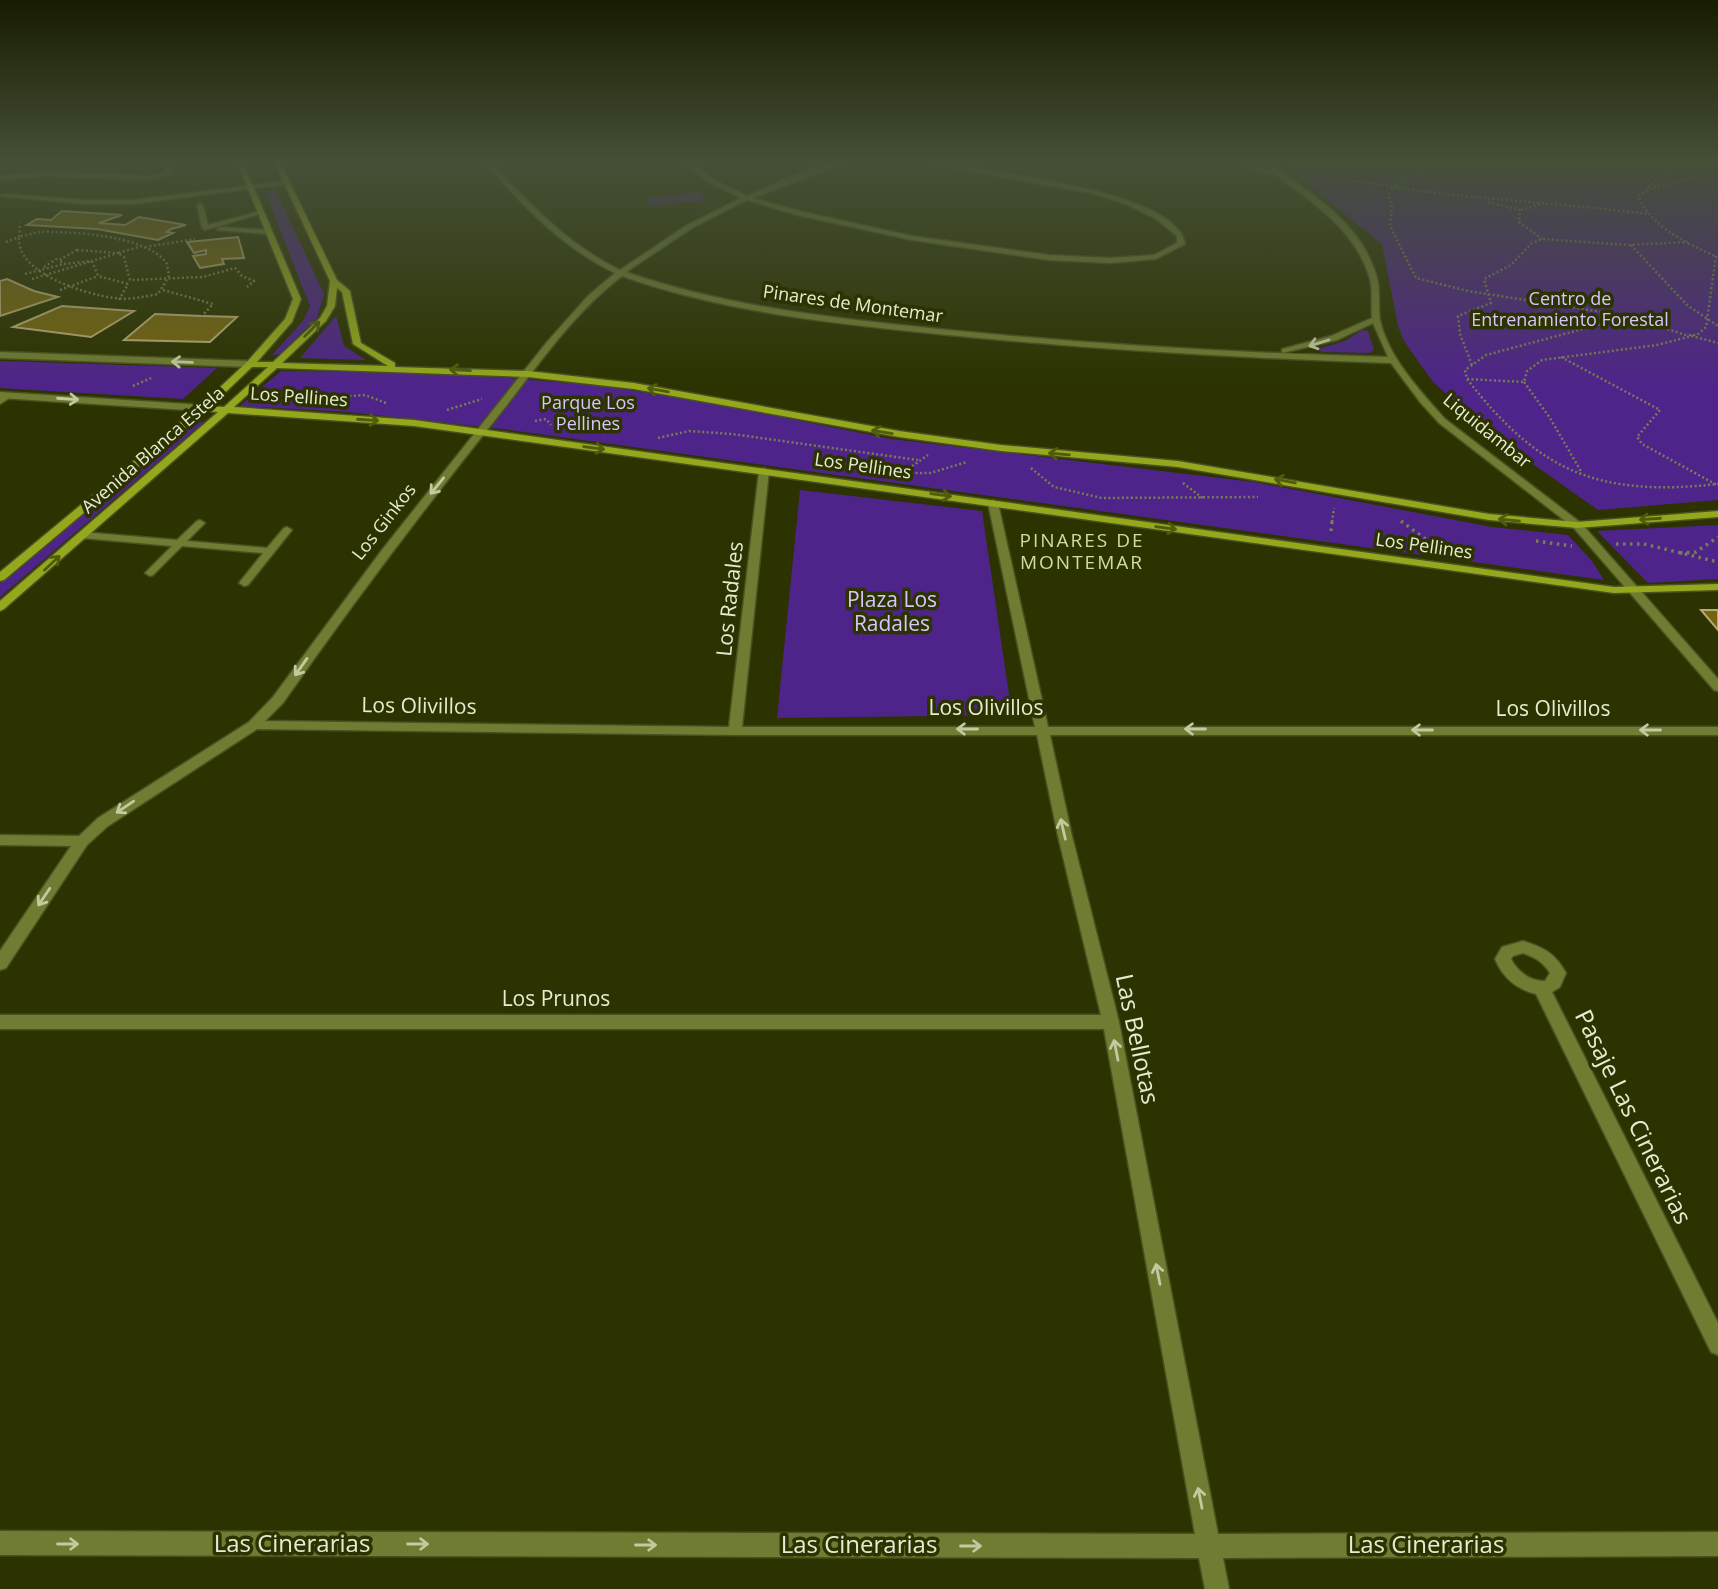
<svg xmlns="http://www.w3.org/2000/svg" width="1718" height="1589" font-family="'Open Sans',sans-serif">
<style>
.green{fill:#4f248a}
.building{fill:#746410;stroke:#b5aa74;stroke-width:2}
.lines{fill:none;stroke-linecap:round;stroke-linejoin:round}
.service-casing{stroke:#4a5121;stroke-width:3}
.minor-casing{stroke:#4a5121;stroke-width:3}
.tertiary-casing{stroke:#4a5121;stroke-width:3}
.secondary-casing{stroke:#4a5121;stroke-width:3}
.path-far1{stroke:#777e55;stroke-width:2.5;stroke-dasharray:2 2.5;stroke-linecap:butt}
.path{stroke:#777e55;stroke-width:3.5;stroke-dasharray:2.5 4.5;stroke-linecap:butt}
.service{fill:#6f7c31;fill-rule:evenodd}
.minor{fill:#6f7c31;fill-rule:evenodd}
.tertiary{fill:#6f7c31;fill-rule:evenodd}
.secondary{fill:#94a71d;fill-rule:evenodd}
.oneway{stroke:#505c0a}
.oneway2{stroke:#c2caa1}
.labels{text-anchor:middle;stroke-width:7;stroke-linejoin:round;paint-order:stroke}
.far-park-label{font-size:18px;fill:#d6c6fd;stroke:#2c3300}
.far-street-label{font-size:18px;fill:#e6ecd1;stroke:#2c3300}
.far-neighbourhood-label{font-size:19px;letter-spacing:2px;fill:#d0dca5;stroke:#2c3300}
.street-label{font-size:21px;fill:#e6ecd1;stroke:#2c3300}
.park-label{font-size:21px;fill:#d6c6fd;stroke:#2c3300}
.near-street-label{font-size:24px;fill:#e6ecd1;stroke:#2c3300}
</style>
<rect width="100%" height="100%" fill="#2c3300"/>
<path class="green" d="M1280,162H1718V500L1598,510L1492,435L1433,382L1404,341L1398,326L1382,244Z
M275,189L324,294L317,318L280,354L272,355L303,321L310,306L265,191Z
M699,192L706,200L651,206L645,199Z
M336,316L344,346L366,360L300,358Z
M1362,330L1368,331L1374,349L1370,353L1322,352L1318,349L1345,341Z
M0,361L217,368L183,399L0,388Z
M281,371L430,372L595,385L700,401L891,439L1254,482L1492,527L1568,535L1592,561L1604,580L502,429L348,412L240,406Z
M192,421L204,422L0,597V583Z
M800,490L982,511L1012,715L777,718Z
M1718,525V579L1648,583L1597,531Z"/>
<path class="building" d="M62,211L122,215L99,223L125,225L139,217L186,225L171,229L167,232L173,233L158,240L97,229L27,225L37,219L51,220Z
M238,237L244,258L222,259L224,264L200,268L193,256L206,254V250L194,253L187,242Z
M7,279L34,291L58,297L0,316V281Z
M62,306L134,311L91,337L13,327Z
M155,314L202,316L237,317L210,342L124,340Z
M1701,610H1718V630Z"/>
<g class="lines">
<defs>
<path id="service" d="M200,203L203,205L208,225L261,211L264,213L205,230L202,228L197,205Z
M219,227L269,230L272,232L269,234L217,230Z
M200,520L205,523L187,541L267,548L284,528L287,527L292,530L248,585L244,586L239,583L263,553L182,546L153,575L150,576L145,573L172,546L82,538L77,535L82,532L177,540L197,521Z"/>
<path id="minor" d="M163,162H169L171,174L151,180L44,176L0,180V176L44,172L151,176L165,173Z
M485,162H491C530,204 568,245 620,270L687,225L741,198L710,183L682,162H689L715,180L747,196C775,184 818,162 848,162L753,198L799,211L912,236L1049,255L1110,258L1154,255L1177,243V236L1156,219L1128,205L1095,194L921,162H934C980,171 1178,189 1185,244L1156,259L1110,263L1049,260L912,240L797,215L747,200L692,228L626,272C727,307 833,318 938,329C1088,344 1238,353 1388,357L1373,323L1337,340L1282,353V349L1331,336L1372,318C1371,306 1373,291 1370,279C1356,230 1313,203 1275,174L1270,175L1238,162H1247L1272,172L1260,162H1267C1300,186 1338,208 1361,243C1368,253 1376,271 1378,283C1380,295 1378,308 1380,320C1388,357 1421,392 1445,419L1581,523L1718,679V691L1714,690L1573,527L1439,423L1420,402L1391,363C1240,358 1089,349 938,334C831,323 723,312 622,276C572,314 538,366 499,415C424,509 352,604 283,703L265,721L729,727L759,471L764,468L769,471L742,727H1035L988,503L993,500L998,503L1048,727H1718V735H1050L1072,836L1119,1022L1218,1534L1718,1532V1556L1223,1558L1229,1589H1205L1199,1558L0,1555V1531L1195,1534L1104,1029H0V1015H1101L1058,836L1037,735H735L257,729L108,826L87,845L6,968L0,970V951L71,846L0,845V835L79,836L98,818L249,722L273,697L382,550L547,342L588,296L615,273C563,248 522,206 485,162Z
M285,181L287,184L134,204H85L0,196L3,194L85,200H134Z
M6,393L14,395L0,404V397Z
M1523,941C1544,948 1555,953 1566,973L1560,987L1552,992L1718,1323V1355L1711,1352L1536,994C1516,989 1503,978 1495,959L1502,947ZM1523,953C1536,958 1542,961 1550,973L1545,981C1530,981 1518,972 1511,959L1513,956Z"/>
<path id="tertiary" d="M0,352L250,361L254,364L250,367L0,358Z
M0,392L203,405L208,408L203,411L0,398Z"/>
<path id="secondary" d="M237,162H243L301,299L292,322L257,362H273L320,318L327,306L330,281L274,162H280L337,280L350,291L361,343L395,363V367L528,371L634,383L899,431L1001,445L1178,461L1489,514L1577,522L1718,511V517L1577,528L1489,520L1178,467L1001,451L899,437L634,389L528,377L277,368L234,407L414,420L1614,587L1718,584V590L1614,593L414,426L228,413L4,609L0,611V601L218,412L205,411L4,580L0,581V572L200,406L247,362L285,319L293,299ZM337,288L342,292L353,344L388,366L282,363L326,321L335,306ZM252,367H268L224,407L211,406Z"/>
</defs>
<use href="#service" class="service-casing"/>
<use href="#minor" class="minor-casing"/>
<use href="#tertiary" class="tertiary-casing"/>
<use href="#secondary" class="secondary-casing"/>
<path class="path-far1" d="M1359,162L1348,177L1350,180L1394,187L1423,169L1425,162
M1648,187L1678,162L1701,176L1652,188L1638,196C1652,228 1687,243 1717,257
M1488,202L1520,210L1519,222L1542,239
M1521,210L1542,204
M38,232C69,231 143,235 165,261C168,264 168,271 169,276L158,294C143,297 129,300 114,298C86,294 16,274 19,237Z
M19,237L20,223
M6,242L19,237
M1631,245L1687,305L1718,326
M142,246L118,253L124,257L130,280L203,277L235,268L242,276L254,281L247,287
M145,247L195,239
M77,250L118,253L92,261L64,264L59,260Z
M1716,256L1706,327L1697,335H1686L1628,317L1486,355L1465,370L1467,379C1540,473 1599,497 1718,484
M92,261L98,276L128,284
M44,267L58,258
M25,274L64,264
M32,279L92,261
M60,290L98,276
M163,290L213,304L202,316
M119,300L128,284
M1628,316L1468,291L1416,278L1390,226L1392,206L1389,194L1394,187C1478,200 1563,203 1648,214
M1561,357L1660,410L1637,437L1642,444L1717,485
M1472,365L1460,334L1458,316L1491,303L1484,279L1511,265L1532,243L1542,239L1628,245L1688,242
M1467,379L1524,382L1527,371L1542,360L1657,345L1692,336L1718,343
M1524,382L1550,418L1582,473
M133,386L151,378
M327,398L365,395L386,403
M447,410L482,399
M535,421L546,419L551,425
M658,438L689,431L732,434L918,460
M1031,468L1054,487L1102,498L1258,497
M911,473H930L967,462
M901,474L928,455
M1183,483L1204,499
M1332,522L1334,508"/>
<path class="path" d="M1401,521L1439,549
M1331,531L1332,521
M1536,541L1572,546
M1616,544H1644L1718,562
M1680,553L1696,552L1718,537"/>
<use href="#service" class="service"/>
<use href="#minor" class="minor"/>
<use href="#tertiary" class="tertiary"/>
<use href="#secondary" class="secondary"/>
</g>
<defs><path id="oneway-shaft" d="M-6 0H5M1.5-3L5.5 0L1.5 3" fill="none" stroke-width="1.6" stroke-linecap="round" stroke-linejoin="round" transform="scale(1.75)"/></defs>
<g class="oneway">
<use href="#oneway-shaft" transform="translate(312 329) rotate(-45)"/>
<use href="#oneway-shaft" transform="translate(460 370) rotate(-177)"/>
<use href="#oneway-shaft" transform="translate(658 390) rotate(-170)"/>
<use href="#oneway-shaft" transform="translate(368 420) rotate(4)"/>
<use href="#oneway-shaft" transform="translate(882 432) rotate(-171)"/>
<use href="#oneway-shaft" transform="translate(594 448) rotate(8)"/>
<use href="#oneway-shaft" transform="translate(1059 454) rotate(-175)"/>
<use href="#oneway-shaft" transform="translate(1285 481) rotate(-170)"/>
<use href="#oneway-shaft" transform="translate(941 495) rotate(8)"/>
<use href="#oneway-shaft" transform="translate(1650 519) rotate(176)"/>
<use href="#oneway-shaft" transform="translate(1509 520) rotate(-174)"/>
<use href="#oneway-shaft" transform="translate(1166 528) rotate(8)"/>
<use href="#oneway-shaft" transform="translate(52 563) rotate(-43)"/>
</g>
<g class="oneway2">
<use href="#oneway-shaft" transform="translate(1319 343) rotate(163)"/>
<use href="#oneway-shaft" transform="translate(182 362) rotate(-178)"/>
<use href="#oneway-shaft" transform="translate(68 399) rotate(4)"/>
<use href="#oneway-shaft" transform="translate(437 486) rotate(129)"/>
<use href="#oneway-shaft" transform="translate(301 667) rotate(125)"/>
<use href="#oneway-shaft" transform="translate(967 729) rotate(180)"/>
<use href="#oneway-shaft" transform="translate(1195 729) rotate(-180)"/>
<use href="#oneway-shaft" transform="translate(1422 730) rotate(-180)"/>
<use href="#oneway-shaft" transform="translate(1650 730) rotate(-180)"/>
<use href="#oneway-shaft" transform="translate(125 807) rotate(146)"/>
<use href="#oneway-shaft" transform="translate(1063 829) rotate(-103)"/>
<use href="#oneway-shaft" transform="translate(44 897) rotate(124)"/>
<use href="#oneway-shaft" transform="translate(1116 1050) rotate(-101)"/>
<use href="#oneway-shaft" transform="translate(1158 1274) rotate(-101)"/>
<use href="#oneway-shaft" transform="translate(1200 1498) rotate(-101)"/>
<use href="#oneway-shaft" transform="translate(68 1544)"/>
<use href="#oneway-shaft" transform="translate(418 1544)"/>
<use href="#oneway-shaft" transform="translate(646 1545)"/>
<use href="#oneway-shaft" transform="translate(971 1546)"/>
</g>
<linearGradient id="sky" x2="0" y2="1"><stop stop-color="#181c00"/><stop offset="0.42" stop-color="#455037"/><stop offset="1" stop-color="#455037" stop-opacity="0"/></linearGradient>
<rect width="1718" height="385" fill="url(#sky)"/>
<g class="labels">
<g class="far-park-label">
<text x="1570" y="305">Centro de<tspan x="1570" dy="21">Entrenamiento Forestal</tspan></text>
<text x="588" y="409">Parque Los<tspan x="588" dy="21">Pellines</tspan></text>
</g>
<g class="far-street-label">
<text transform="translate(853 304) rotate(8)" y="6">Pinares de Montemar</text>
<text transform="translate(299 397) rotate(4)" y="6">Los Pellines</text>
<text transform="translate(1487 431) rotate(39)" y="6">Liquidambar</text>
<text transform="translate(153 450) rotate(-41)" y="6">Avenida Blanca Estela</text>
<text transform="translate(863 466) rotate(8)" y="6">Los Pellines</text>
<text transform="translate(384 522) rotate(-52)" y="6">Los Ginkos</text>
<text transform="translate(1424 546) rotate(8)" y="6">Los Pellines</text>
</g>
<g class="far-neighbourhood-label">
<text x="1082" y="547">PINARES DE<tspan x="1082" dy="22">MONTEMAR</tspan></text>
</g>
<g class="street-label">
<text transform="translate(730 599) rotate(-84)" y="7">Los Radales</text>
<text transform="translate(419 706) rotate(1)" y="7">Los Olivillos</text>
<text x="986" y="715">Los Olivillos</text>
<text x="1553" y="716">Los Olivillos</text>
<text x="556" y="1006">Los Prunos</text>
</g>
<g class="park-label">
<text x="892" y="607">Plaza Los<tspan x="892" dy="24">Radales</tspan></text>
</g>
<g class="near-street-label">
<text transform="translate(1137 1039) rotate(78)" y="8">Las Bellotas</text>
<text transform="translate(1633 1117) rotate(64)" y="8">Pasaje Las Cinerarias</text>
<text x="292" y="1552">Las Cinerarias</text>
<text x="859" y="1553">Las Cinerarias</text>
<text x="1426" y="1553">Las Cinerarias</text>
</g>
</g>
</svg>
